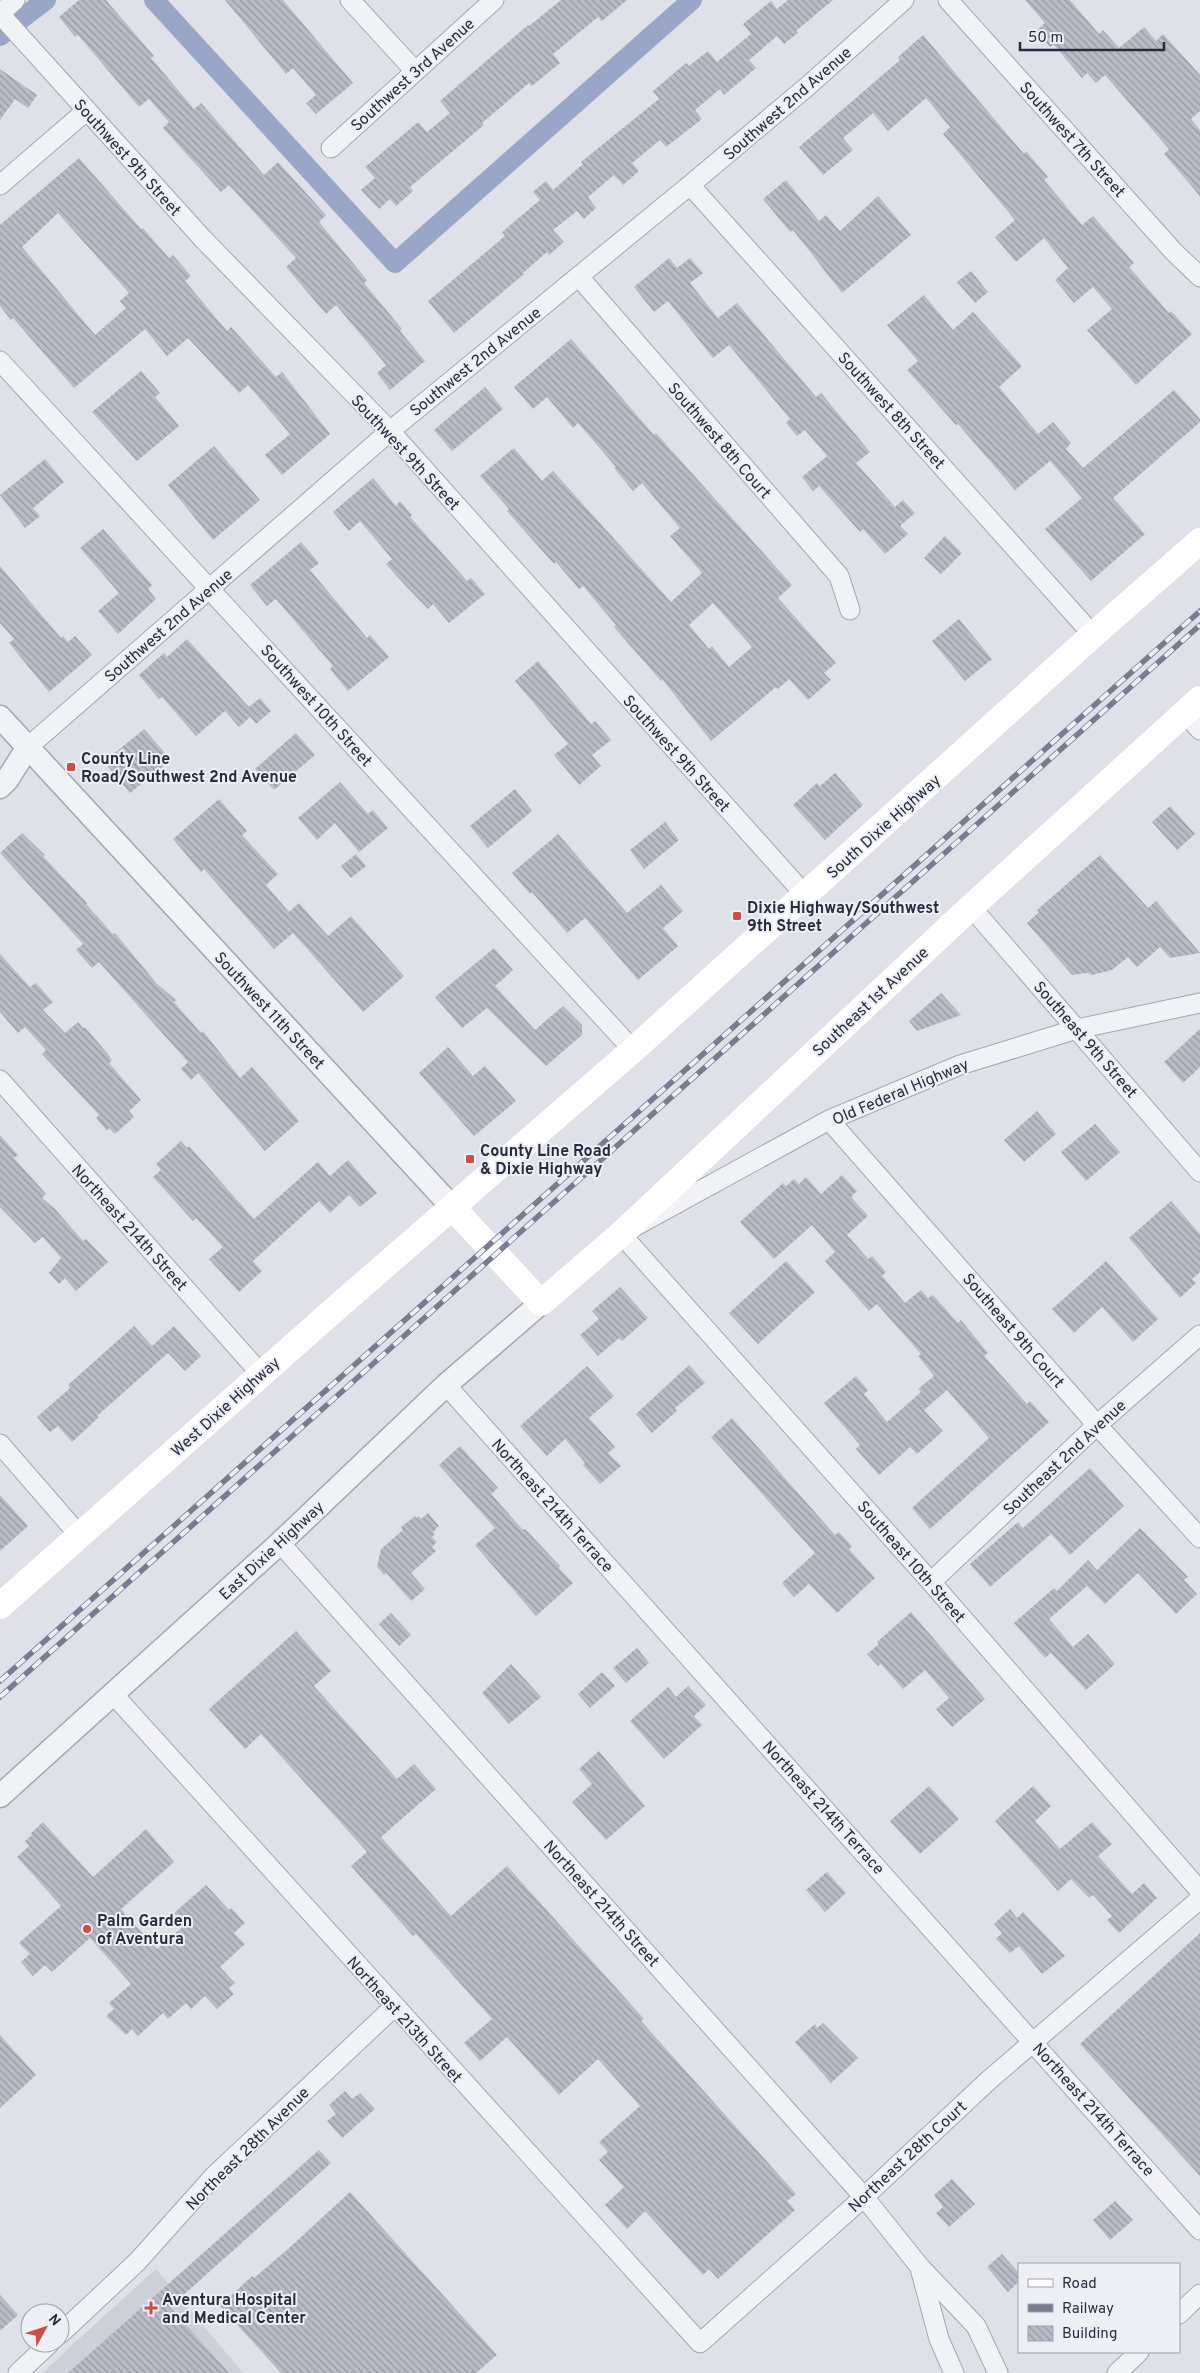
<svg xmlns="http://www.w3.org/2000/svg" width="1200" height="2373" font-family="Overpass,sans-serif">
<style>
.built{fill:#cdcfd9}
.lines{fill:none;stroke-linecap:round;stroke-linejoin:round}
.canal{stroke:#9aa6c7;stroke-width:20}
.building{fill:url(#building-back-hatch);fill-rule:evenodd}
.minor-casing{stroke:#a4a6b2;stroke-width:21}
.tertiary-casing{stroke:#a4a6b2;stroke-width:25}
.minor{stroke:#f1f2f6;stroke-width:19}
.tertiary{stroke:#f1f2f6;stroke-width:22}
.secondary{stroke:#fff;stroke-width:26}
.rail-casing{stroke:#787c91;stroke-width:5.5}
.rail{stroke:#eeeff5;stroke-width:4;stroke-dasharray:11;stroke-linecap:butt}
.poi-dot{fill:#ca4f46;stroke:#eeeff5;stroke-width:2}
.labels{text-anchor:middle;stroke-width:4;stroke-linejoin:round;paint-order:stroke}
.street-label{font-size:16px;fill:#282b3e;stroke:#eeeff5}
.poi-label{font-size:16px;font-weight:bold;fill:#282b3e;stroke:#eeeff5;text-anchor:start}
</style>
<defs>
<pattern id="building-back-hatch" width="6" height="6" patternUnits="userSpaceOnUse" patternTransform="scale(1.25)"><rect width="6" height="6" fill="#b9bbc7"/><path d="M-1 5l2 2M0 0l6 6M5-1l2 2" fill="none" stroke="#9698a3"/></pattern>
</defs>
<rect width="100%" height="100%" fill="#dfe0e8"/>
<path class="built" d="M156,2269L243,2373H43L70,2347Z"/>
<g class="lines">
<path class="canal" d="M154,0L395,263L692,0
M21,19L46,0
M0,36L4,33"/>
</g>
<path class="building" d="M79,0H106L154,56L151,58L194,109L201,103L264,175L278,162L326,215L319,222L367,280L364,283L402,329L400,331L425,361L390,390L377,373L386,365L336,305L326,314L286,267L296,258L229,185L221,192L163,128L169,122L149,99L139,107L78,35L75,37L59,17Z
M225,0H283L353,83L316,114L306,103L316,95L293,68L286,74Z
M561,0H627L602,21L598,17L553,54L560,63L532,86L529,83L482,123L484,125L410,187L413,191L396,206L390,199L379,209L361,190L375,178L365,167L418,122L427,132L450,113L440,101L528,25L529,26Z
M788,0H833L796,31L798,33L784,44L777,36L749,60L756,68L724,95L720,89L695,110L702,119L666,147L660,140L632,163L639,171L623,185L614,175L588,197L596,208L584,219L577,211L553,230L564,242L549,255L547,252L523,273L524,274L454,333L428,301L505,236L502,232L540,200L533,192L546,181L553,190L583,164L581,162L659,99L653,91L686,63L689,66L708,51L717,62L751,34L743,24L771,1L777,9Z
M1025,0H1070L1099,34L1103,30L1119,48L1144,27L1156,41L1163,34L1193,67L1200,75V111L1191,119L1200,130V196L1164,154L1169,149L1105,75L1096,83L1087,73L1082,78L1054,45L1050,47L1036,31L1045,23Z
M923,35L1024,154L1026,151L1048,177L1044,180L1082,225L1093,216L1134,263L1129,267L1169,313L1171,311L1192,334L1136,385L1087,330L1112,309L1093,287L1074,303L1055,280L1068,268L1044,238L1016,262L995,237L1015,220L943,134L950,127L926,98L888,131L873,113L843,138L853,150L823,175L799,147L900,60L898,57Z
M0,69L37,95L28,108L15,99L0,120Z
M79,158L141,229L143,228L169,258L173,255L191,276L185,281L227,331L231,327L276,377L282,372L330,434L282,475L265,455L290,434L248,385L239,393L188,338L167,356L145,329L74,388L13,318L11,320L0,306V225ZM58,213L129,293L120,301L126,308L95,335L22,247Z
M786,180L819,221L826,215L840,231L878,196L911,235L842,293L793,230L790,232L763,199Z
M669,258L677,268L690,258L703,273L690,283L718,318L737,303L816,397L821,393L870,452L856,463L895,507L903,500L915,513L900,526L908,534L885,554L863,529L860,532L819,486L813,491L802,477L827,456L805,430L797,436L786,423L790,419L729,345L713,358L668,301L654,312L634,287Z
M971,271L988,292L975,303L957,282Z
M924,295L953,330L973,312L1022,366L999,387L1038,434L1053,422L1071,443L1066,449L1083,468L1174,390L1200,419V422L1113,498L1145,534L1091,581L1045,529L1082,498L1050,461L1015,490L958,424L956,425L907,370L918,361L887,325Z
M571,339L654,435L656,433L792,585L778,598L836,663L824,673L831,680L808,700L789,679L778,689L776,687L711,741L662,679L661,681L614,627L616,625L583,586L579,589L556,562L554,564L507,511L509,509L480,476L514,448L542,481L553,471L671,602L702,573L670,536L680,528L642,483L633,491L614,468L616,467L578,423L573,428L547,397L533,409L514,387ZM713,603L752,647L729,667L712,646L709,649L689,625Z
M141,371L160,393L155,397L179,426L137,461L92,412Z
M485,387L503,409L452,451L434,430Z
M214,446L260,500L213,540L168,485Z
M45,459L64,482L33,508L40,516L25,528L0,495Z
M373,478L396,506L400,501L412,515L410,517L467,581L471,578L485,594L449,623L433,604L428,609L402,582L386,564L392,559L360,521L349,531L333,512Z
M103,529L152,585L148,589L156,599L118,634L98,611L119,593L80,548Z
M945,536L962,553L941,574L924,558Z
M301,542L319,563L310,570L367,638L370,635L389,657L348,691L330,669L333,666L276,599L267,606L250,585Z
M0,566L61,638L63,636L68,642L75,636L92,655L49,692L9,643L14,639L0,623Z
M959,619L992,659L965,681L932,641Z
M187,639L249,707L260,698L271,711L256,724L250,717L239,727L225,711L196,736L162,697L159,699L139,675L164,653L167,657Z
M538,661L591,724L595,721L611,740L592,755L601,766L579,785L554,755L568,744L515,681Z
M144,729L171,760L130,793L104,762Z
M296,733L315,755L274,790L255,769Z
M835,773L863,805L825,840L793,805L817,783L820,786Z
M340,782L368,814L373,810L388,828L359,852L335,823L317,840L298,818Z
M515,789L532,811L488,848L470,826Z
M219,799L247,831L242,835L278,874L266,885L289,912L299,903L328,936L351,916L404,976L363,1012L293,933L274,949L204,869L201,872L173,839Z
M1170,806L1195,834L1177,850L1152,822Z
M665,822L679,840L644,869L630,850Z
M22,833L45,855L43,856L87,903L86,904L113,934L115,933L157,984L176,1000L174,1002L201,1033L203,1031L240,1078L252,1067L299,1121L265,1151L198,1073L191,1080L181,1069L188,1062L99,962L92,968L76,950L83,944L0,853Z
M558,834L627,913L661,885L683,911L663,928L678,946L638,980L585,918L567,933L532,892L530,894L512,873Z
M356,854L366,866L351,878L341,866Z
M1100,855L1148,908L1156,901L1200,953L1170,958L1160,947L1137,967L1128,957L1112,970L1092,975L1087,973L1072,975L1027,923L1039,912L1037,910Z
M494,948L513,970L495,986L535,1030L563,1006L582,1025V1035L546,1066L487,1008L462,1028L435,997Z
M0,954L30,987L36,983L53,1002L43,1010L65,1033L78,1022L83,1028L85,1027L107,1053L112,1060L109,1063L141,1100L129,1111L134,1117L115,1134L109,1128L107,1131L96,1118L99,1115L42,1054L46,1050L25,1027L18,1033L0,1012Z
M941,993L961,1015L917,1031L909,1021Z
M1200,1029V1067L1183,1083L1164,1062Z
M448,1047L473,1076L485,1066L516,1101L474,1136L419,1073Z
M1037,1111L1056,1134L1024,1162L1004,1140Z
M1095,1124L1120,1152L1086,1181L1061,1152Z
M0,1135L18,1155L14,1158L46,1194L42,1198L55,1209L83,1241L86,1239L108,1262L76,1291L65,1278L59,1284L49,1273L61,1258L43,1237L35,1243L0,1207Z
M181,1141L187,1148L189,1146L254,1219L318,1162L330,1176L348,1160L377,1193L360,1207L349,1195L330,1213L319,1201L253,1261L262,1271L239,1292L209,1259L223,1247L196,1218L193,1221L153,1177L161,1170L156,1164Z
M842,1175L857,1191L851,1197L868,1216L847,1235L868,1259L872,1256L886,1272L882,1276L905,1303L921,1290L928,1298L933,1295L958,1323L961,1320L988,1353L984,1356L1027,1404L1030,1401L1049,1422L930,1529L912,1508L989,1438L947,1390L924,1410L943,1431L917,1454L910,1447L879,1475L856,1449L860,1445L824,1403L856,1376L868,1390L864,1394L887,1422L921,1392L918,1389L934,1376L918,1356L921,1354L877,1304L869,1311L825,1261L835,1252L812,1225L774,1259L740,1222L783,1183L786,1186L794,1179L799,1184L806,1177L821,1194Z
M1171,1201L1200,1234V1272L1192,1279L1196,1283L1180,1298L1129,1238Z
M786,1261L815,1292L758,1344L729,1313Z
M1106,1261L1158,1319L1133,1342L1102,1307L1074,1333L1052,1309Z
M620,1287L648,1318L622,1341L619,1338L598,1356L580,1335L599,1319L592,1311Z
M134,1326L152,1346L174,1326L201,1356L185,1371L168,1353L97,1416L99,1417L72,1442L58,1426L50,1432L37,1417L70,1388L68,1385Z
M689,1365L705,1383L675,1408L677,1411L652,1433L636,1414Z
M587,1366L614,1396L589,1418L615,1447L608,1453L621,1466L600,1484L583,1465L585,1463L565,1439L547,1456L520,1426Z
M732,1418L835,1535L839,1532L852,1546L849,1549L875,1578L837,1613L809,1584L794,1597L782,1583L815,1553L711,1437Z
M460,1446L498,1488L491,1494L523,1530L525,1529L560,1566L559,1568L573,1583L536,1616L475,1545L495,1528L439,1465Z
M1090,1468L1124,1506L1070,1555L1051,1534L990,1587L970,1564L1018,1522L1023,1528Z
M0,1495L28,1526L0,1551Z
M428,1513L439,1526L433,1532L435,1534L432,1537L437,1542L432,1547L436,1551L411,1573L425,1589L411,1601L386,1573L384,1575L377,1567L381,1549L403,1530L401,1527L415,1516L416,1518L419,1516L421,1519Z
M1140,1528L1188,1577L1184,1580L1197,1594L1176,1614L1138,1573L1105,1604L1087,1586L1049,1619L1073,1647L1088,1634L1115,1664L1086,1690L1051,1653L1045,1658L1014,1623L1054,1588L1057,1591L1088,1560L1097,1570Z
M911,1612L985,1699L952,1727L936,1709L949,1698L925,1670L903,1689L881,1664L878,1666L867,1654L879,1644L877,1642Z
M391,1613L411,1635L399,1646L379,1624Z
M296,1631L331,1671L314,1686L397,1779L414,1764L436,1789L381,1837L451,1916L507,1866L644,2019L641,2021L796,2194L787,2201L795,2210L718,2279L709,2269L703,2275L645,2211L627,2229L605,2205L624,2187L599,2160L608,2152L599,2142L640,2106L598,2059L559,2095L507,2037L480,2061L464,2043L492,2019L416,1934L413,1936L351,1866L367,1852L261,1734L245,1749L209,1709Z
M637,1648L649,1663L626,1683L613,1668Z
M511,1664L541,1697L509,1724L482,1693Z
M602,1672L615,1686L590,1708L578,1694Z
M688,1686L706,1705L694,1716L702,1725L664,1759L630,1721L668,1687L676,1697Z
M599,1751L645,1806L606,1840L572,1802L592,1784L579,1769Z
M929,1786L959,1819L920,1854L890,1821Z
M1033,1786L1051,1806L1035,1821L1060,1849L1092,1822L1112,1844L1098,1856L1132,1894L1144,1883L1157,1898L1119,1933L1107,1920L1112,1916L1093,1895L1089,1898L1071,1879L1058,1891L995,1821Z
M43,1822L93,1877L146,1829L174,1862L121,1909L157,1949L185,1925L174,1913L206,1885L229,1910L231,1908L245,1923L234,1933L245,1944L220,1967L235,1983L229,1988L234,1994L217,2009L205,1996L191,2009L186,2003L168,2019L163,2013L138,2036L132,2029L126,2035L106,2016L114,2009L109,2003L131,1984L90,1938L52,1972L45,1965L33,1976L21,1962L30,1954L19,1943L61,1906L17,1857L29,1846L25,1841L32,1835L31,1833Z
M827,1872L846,1893L825,1912L806,1890Z
M1010,1909L1017,1918L1023,1912L1065,1956L1042,1974L1019,1946L1010,1953L996,1939L1002,1933L994,1924Z
M1200,1933V2176L1080,2044Z
M823,2023L858,2058L831,2083L795,2042L815,2024L817,2028Z
M0,2035L36,2075L0,2108Z
M345,2091L352,2099L360,2093L375,2109L342,2138L327,2121L336,2114L329,2105Z
M319,2150L331,2163L170,2307L229,2373H68Z
M952,2179L975,2204L949,2227L936,2213L943,2207L934,2195Z
M350,2192L497,2355L476,2373H281L220,2306L252,2276L254,2278L288,2249Z
M1115,2201L1133,2220L1110,2240L1093,2220Z
M1002,2254L1019,2273V2281L1008,2292L987,2267Z
M0,2295L18,2315L0,2331Z"/>
<g class="lines">
<defs>
<path id="minor" d="M350,0L415,71
M948,0L1174,252L1200,277
M0,14L203,239L390,431L806,896
M0,14L15,0
M331,148L494,0
M0,185L86,111
M690,185L1093,635
M579,277L839,576L850,610
M0,361L633,1050
M1185,713L1200,730
M28,747L390,431L690,185L809,85L904,0
M971,907L1200,1172
M1200,1003L1077,1029L960,1065L829,1120L621,1234L931,1582L1200,1891
M0,1080L261,1374
M829,1120L1097,1425L1200,1538
M446,1385L1200,2230
M0,1444L79,1535
M280,1543L864,2197L920,2267L976,2326L998,2373
M931,1582L1097,1425L1200,1335
M113,1694L700,2343L864,2197L989,2080L1200,1899
M920,2268L939,2339L954,2373
M1179,2314L1200,2294
M60,2334L137,2262L214,2176L394,2007
M18,2373L50,2343
M1117,2373L1139,2352"/>
<path id="tertiary" d="M0,717L453,1208
M0,787L7,780L28,747
M0,1796L280,1543L446,1385L541,1303"/>
</defs>
<use href="#minor" class="minor-casing"/>
<use href="#tertiary" class="tertiary-casing"/>
<use href="#minor" class="minor"/>
<use href="#tertiary" class="tertiary"/>
<path class="secondary" d="M453,1208L541,1303L621,1234L971,907L1200,699
M0,1606L343,1302L633,1050L1093,635L1200,541"/>
<defs>
<path id="rail" d="M0,1681L1200,611
M0,1697L1200,625"/>
</defs>
<use href="#rail" class="rail-casing"/>
<use href="#rail" class="rail"/>
</g>
<g class="poi-dot">
<rect x="66" y="762" width="10" height="10" rx="2.5"/>
<rect x="732" y="911" width="10" height="10" rx="2.5"/>
<rect x="465" y="1154" width="10" height="10" rx="2.5"/>
<circle cx="87" cy="1929" r="5"/>
<path d="M148.5 2300.5h5v5h5v5h-5v5h-5v-5h-5v-5h5z"/>
</g>
<g class="labels">
<g class="street-label">
<text transform="translate(412 74) rotate(-42)" y="6">Southwest 3rd Avenue</text>
<text transform="translate(787 103) rotate(-41)" y="6">Southwest 2nd Avenue</text>
<text transform="translate(1073 139) rotate(48)" y="6">Southwest 7th Street</text>
<text transform="translate(128 157) rotate(48)" y="6">Southwest 9th Street</text>
<text transform="translate(475 361) rotate(-39)" y="6">Southwest 2nd Avenue</text>
<text transform="translate(892 410) rotate(48)" y="6">Southwest 8th Street</text>
<text transform="translate(720 440) rotate(49)" y="6">Southwest 8th Court</text>
<text transform="translate(406 452) rotate(47)" y="6">Southwest 9th Street</text>
<text transform="translate(168 625) rotate(-41)" y="6">Southwest 2nd Avenue</text>
<text transform="translate(317 705) rotate(48)" y="6">Southwest 10th Street</text>
<text transform="translate(677 753) rotate(48)" y="6">Southwest 9th Street</text>
<text transform="translate(883 826) rotate(-42)" y="6">South Dixie Highway</text>
<text transform="translate(870 1001) rotate(-43)" y="6">Southeast 1st Avenue</text>
<text transform="translate(270 1010) rotate(47)" y="6">Southwest 11th Street</text>
<text transform="translate(1086 1039) rotate(49)" y="6">Southeast 9th Street</text>
<text transform="translate(900 1091) rotate(-23)" y="6">Old Federal Highway</text>
<text transform="translate(130 1227) rotate(48)" y="6">Northeast 214th Street</text>
<text transform="translate(1014 1330) rotate(49)" y="6">Southeast 9th Court</text>
<text transform="translate(225 1406) rotate(-42)" y="6">West Dixie Highway</text>
<text transform="translate(1064 1457) rotate(-43)" y="6">Southeast 2nd Avenue</text>
<text transform="translate(553 1505) rotate(48)" y="6">Northeast 214th Terrace</text>
<text transform="translate(271 1550) rotate(-43)" y="6">East Dixie Highway</text>
<text transform="translate(912 1561) rotate(49)" y="6">Southeast 10th Street</text>
<text transform="translate(824 1807) rotate(48)" y="6">Northeast 214th Terrace</text>
<text transform="translate(602 1903) rotate(48)" y="6">Northeast 214th Street</text>
<text transform="translate(405 2019) rotate(48)" y="6">Northeast 213th Street</text>
<text transform="translate(1094 2109) rotate(48)" y="6">Northeast 214th Terrace</text>
<text transform="translate(247 2148) rotate(-45)" y="6">Northeast 28th Avenue</text>
<text transform="translate(907 2156) rotate(-43)" y="6">Northeast 28th Court</text>
</g>
<g class="poi-label">
<text x="81" y="764">County Line<tspan x="81" dy="18">Road/Southwest 2nd Avenue</tspan></text>
<text x="747" y="913">Dixie Highway/Southwest<tspan x="747" dy="18">9th Street</tspan></text>
<text x="480" y="1156">County Line Road<tspan x="480" dy="18">&amp; Dixie Highway</tspan></text>
<text x="97" y="1926">Palm Garden<tspan x="97" dy="18">of Aventura</tspan></text>
<text x="162" y="2305">Aventura Hospital<tspan x="162" dy="18">and Medical Center</tspan></text>
</g>
</g>
<rect x="1018" y="2263" width="162" height="90" fill="#eeeff5" stroke="#9fa1ac"/>
<rect x="1028" y="2279" width="25" height="8" fill="#ffffff" stroke="#9fa1ac"/>
<text x="1062" y="2288" font-size="15" fill="#282b3e">Road</text>
<rect x="1028" y="2304" width="25" height="8" fill="#787c91" stroke="#9fa1ac"/>
<text x="1062" y="2313" font-size="15" fill="#282b3e">Railway</text>
<rect x="1028" y="2326" width="25" height="15" fill="url(#building-back-hatch)" stroke="#9fa1ac"/>
<text x="1062" y="2338" font-size="15" fill="#282b3e">Building</text>
<g transform="translate(45 2328) rotate(50)"><circle r="24" fill="#eeeff5" stroke="#9fa1ac"/>
<path d="M0-4L9 19L0 12L-9 19Z" fill="#ca4f46"/>
<text y="-8" font-size="14" font-weight="bold" text-anchor="middle" fill="#282b3e">N</text>
</g>
<path d="M1020 42v8h144v-8" fill="none" stroke="#282b3e" stroke-width="2.5"/>
<text x="1028" y="42" font-size="15" fill="#282b3e" stroke="#eeeff5" stroke-width="4" paint-order="stroke">50 m</text>
</svg>
